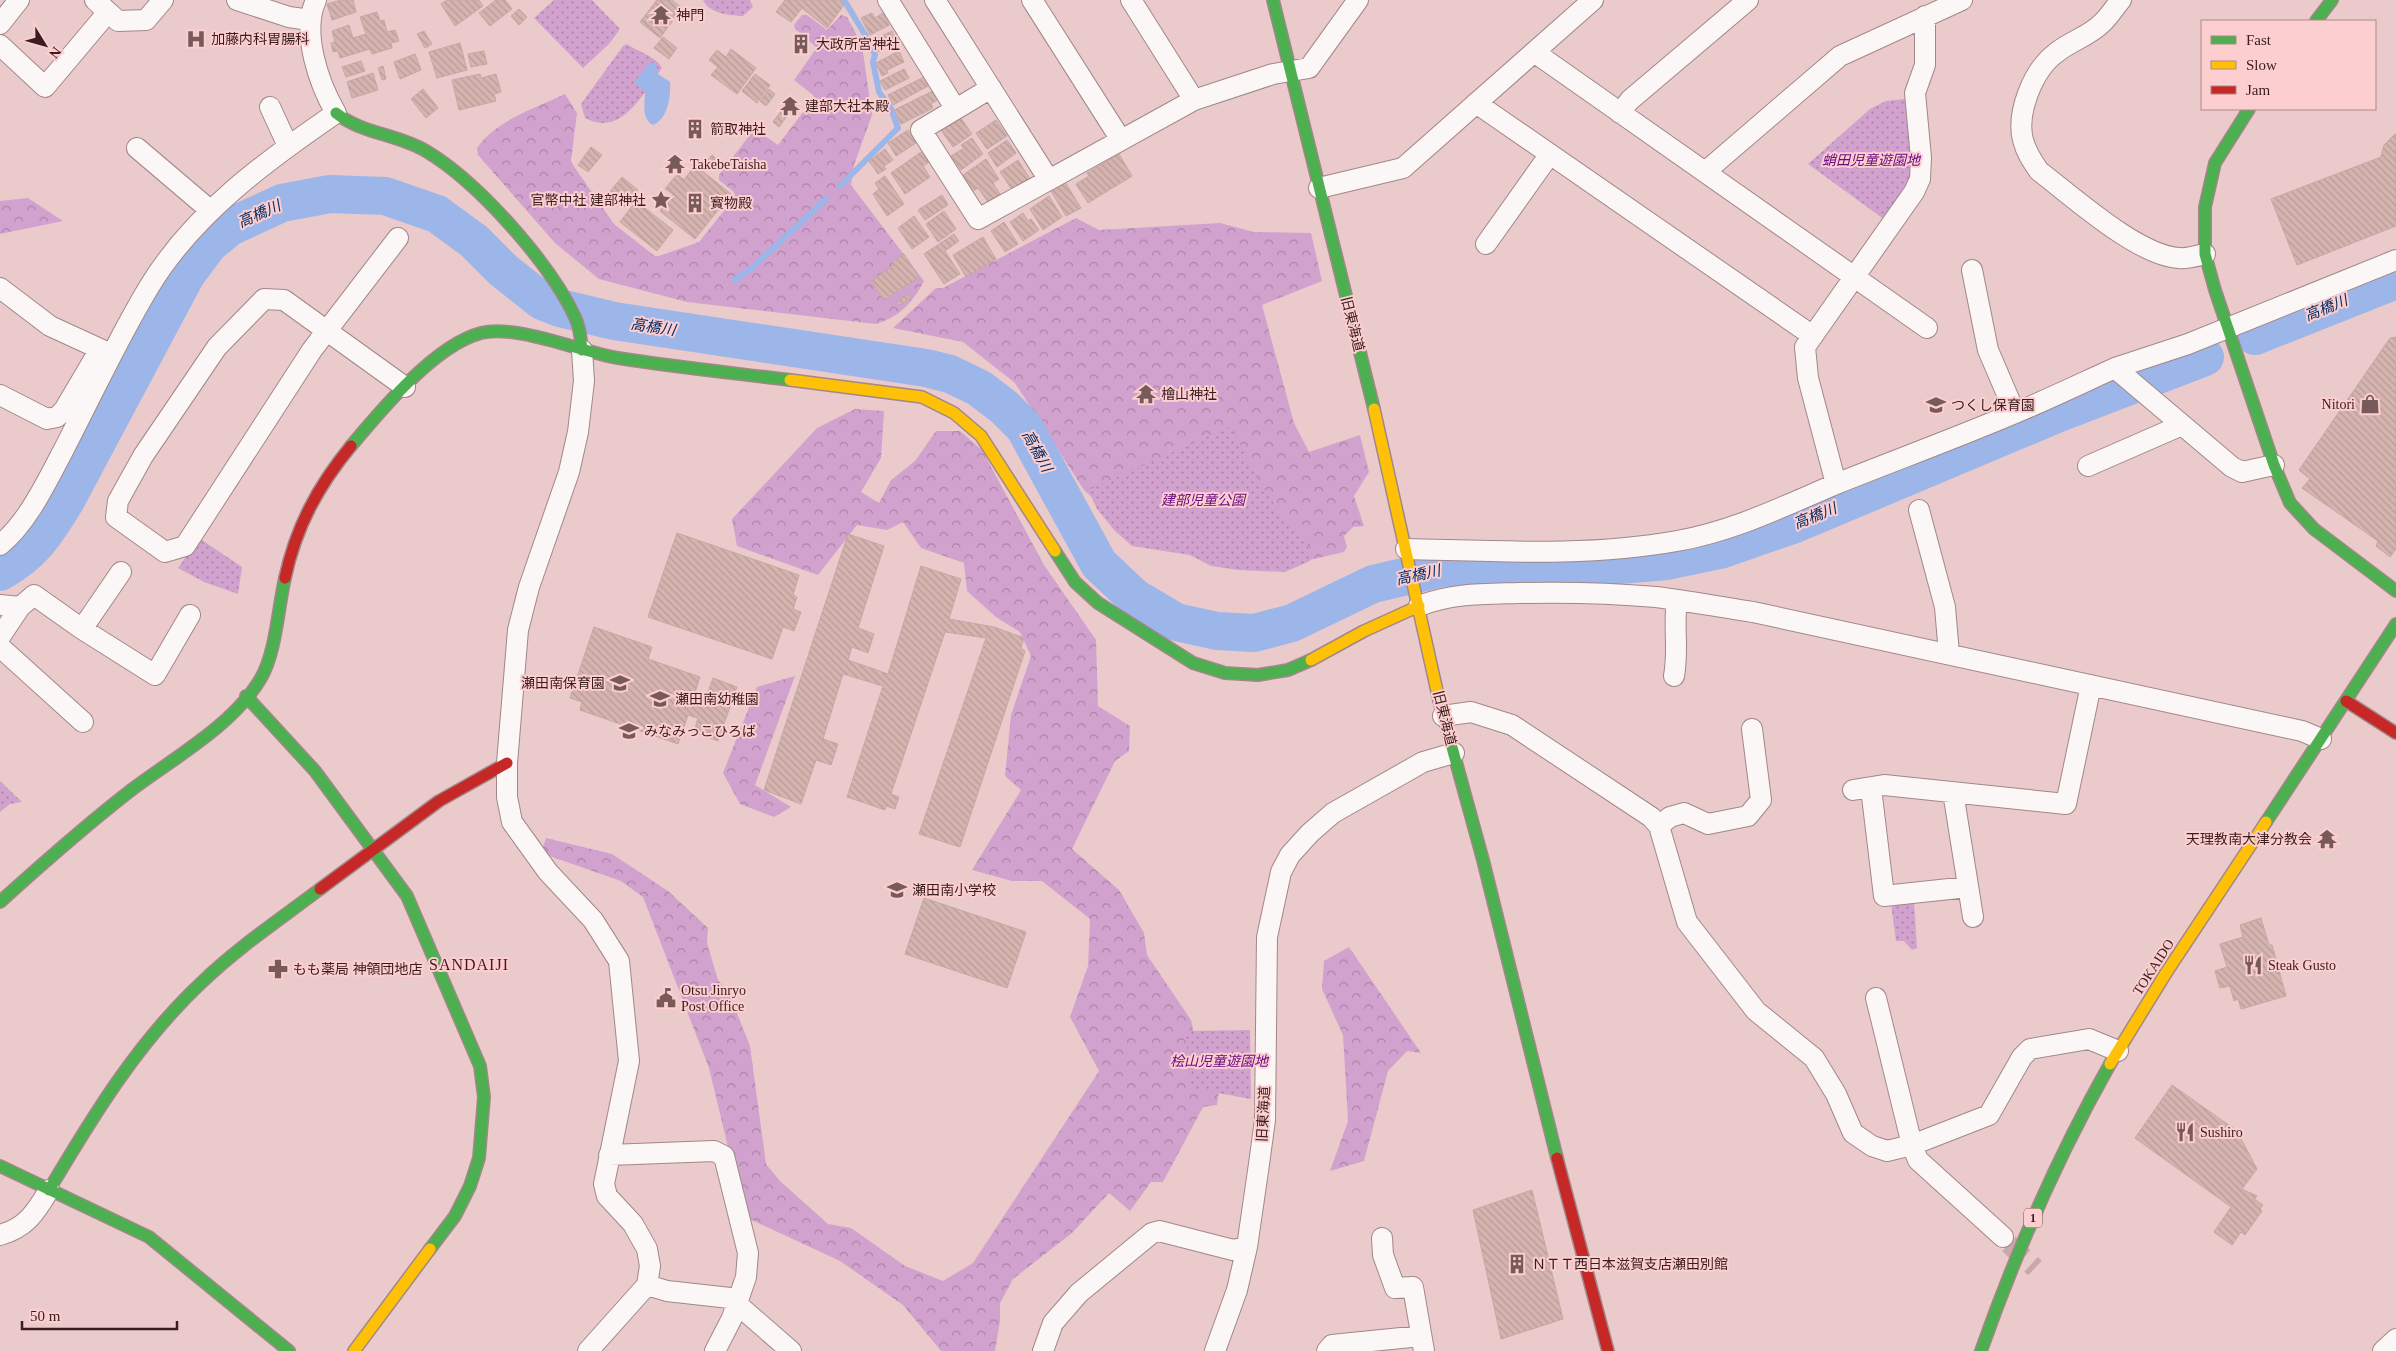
<svg xmlns="http://www.w3.org/2000/svg" width="2396" height="1351" font-family="'Times New Roman','Noto Sans JP',serif">
<style>
.forest{fill:url(#forest-crowns)}
.park{fill:url(#park-dots)}
.water{fill:#9cb6ea}
.lines{fill:none;stroke-linecap:round;stroke-linejoin:round}
.stream{stroke:#9cb6ea;stroke-width:6}
.river{stroke:#9cb6ea;stroke-width:38}
.building{fill:url(#building-back-hatch);stroke:#c4a8a5}
.street-tunnel{stroke:#c8a8a9;stroke-width:20;stroke-dasharray:20 10;stroke-linecap:butt}
.street-casing{stroke:#a28788;stroke-width:22}
.fast-casing{stroke:#a28788;stroke-width:14}
.slow-casing{stroke:#a28788;stroke-width:14}
.jam-casing{stroke:#a28788;stroke-width:14}
.street{stroke:#fcf7f7;stroke-width:20}
.fast{stroke:#4caf50;stroke-width:11}
.slow{stroke:#ffc107;stroke-width:11}
.jam{stroke:#c62828;stroke-width:11}
.labels{text-anchor:middle;stroke-width:4;stroke-linejoin:round;paint-order:stroke}
.shield{fill:#fccecf;stroke:#745354;stroke-width:1}
.shield-label{font-size:12px;font-weight:bold;fill:#3a1e1f}
.poi-label{font-size:14px;fill:#3a1e1f;stroke:#fccecf;text-anchor:start}
.park-label{font-size:14px;font-style:italic;fill:#6a0b83;stroke:#fccecf}
.street-label{font-size:14px;fill:#3a1e1f;stroke:#fccecf}
.water-label{font-size:15px;font-style:italic;fill:#012d65;stroke:#fccecf}
.quarter-label{font-size:16px;letter-spacing:1px;fill:#4f151c;stroke:#fccecf}
</style>
<defs>
<pattern id="forest-crowns" width="20" height="18" patternUnits="userSpaceOnUse" patternTransform="scale(1.25)"><rect width="20" height="18" fill="#d2a2ce"/><path d="M2 6a3 3 0 1 1 6 0M12 15a3 3 0 1 1 6 0" fill="none" stroke="#ab83a7"/></pattern>
<pattern id="park-dots" width="8" height="8" patternUnits="userSpaceOnUse" patternTransform="scale(1.25)"><rect width="8" height="8" fill="#d2a2ce"/><path d="M2 2h.1M6 6h.1" fill="none" stroke="#ab83a7" stroke-width="1.8" stroke-linecap="round"/></pattern>
<pattern id="building-back-hatch" width="6" height="6" patternUnits="userSpaceOnUse" patternTransform="scale(1.25)"><rect width="6" height="6" fill="#d5b4b0"/><path d="M-1 5l2 2M0 0l6 6M5-1l2 2" fill="none" stroke="#b89a97"/></pattern>
</defs>
<rect width="100%" height="100%" fill="#ebcacb"/>
<path class="forest" d="M802,15H807L827,30L841,15L847,17L862,45L872,115L854,165L851,185L924,281C912,303 901,316 876,324L687,302L599,279L555,243L478,155L477,148C496,120 536,108 565,94L577,113L571,161L573,165L614,224L655,256H659L699,242L735,197L734,192L719,180V175L753,131L756,130L778,145L814,98L813,95L794,80L816,49L815,46L795,29L794,25Z
M28,198L63,221L0,234V201Z
M1076,218L1099,230L1220,223L1254,232L1311,233L1322,281L1262,305L1294,423L1309,452L1360,435L1369,472L1354,496L1364,526L1353,527L1344,536L1347,547L1344,552L1292,564L1131,534L1084,490L1015,383L963,342L893,328L936,288H943Z
M855,409L884,411L881,458L861,492L879,503L891,480L915,461L936,431H960L982,450L1044,565L1096,640L1098,706L1130,726L1129,751L1115,761L1072,849L1119,890L1144,933L1147,955L1191,1020L1202,1074L1221,1078L1217,1105L1203,1107L1163,1182H1151L1130,1211L1109,1193L1072,1233L1013,1279L1000,1303V1321L995,1351H941L903,1305L840,1261L745,1217L709,1068L643,897L621,881L541,853L546,838L612,854L668,891L708,928L707,943L718,980L731,998L750,1046L766,1164L780,1181L828,1224L851,1228L905,1266L943,1281L973,1263L1099,1071L1070,1017L1088,966L1090,919L1042,881H1012L972,870L1021,790L1005,776L1011,715L1031,656L1020,632L996,617L967,591L964,563L921,548L903,522L887,530L857,525L818,575L737,546L732,519L817,428Z
M795,676L755,785L791,807L774,817L740,804L723,773L757,687Z
M1349,947L1421,1053L1407,1051L1388,1071L1364,1161L1330,1171L1348,1121L1343,1035L1322,989L1324,961Z"/>
<path class="park" d="M554,0H592L620,29L609,44L583,68L534,18Z
M703,0H750L753,7L743,16C731,16 708,13 703,0Z
M627,44C638,52 656,56 662,68C643,93 622,138 585,118L581,104L623,46Z
M1905,99L1913,173L1909,186L1885,220L1808,164L1870,109L1886,101Z
M1231,426L1254,472L1281,515L1308,544L1310,561L1285,572L1238,570L1211,566L1190,555L1132,546L1114,530L1097,509L1088,490Z
M199,538L242,567L238,594L204,582L178,568Z
M0,781L22,802L10,804L0,812Z
M1914,901L1917,948L1912,950L1904,941H1896L1891,904Z
M1250,1030L1251,1099L1190,1088L1186,1031Z"/>
<path class="water" d="M650,62L656,64L658,74L670,82C671,96 668,119 653,125C641,119 645,102 645,91L635,84V81Z"/>
<g class="lines">
<path class="stream" d="M840,186L898,128L891,109L879,92L873,62L875,55L870,43L844,0
M735,280L753,267L826,199"/>
<path class="river" d="M2255,336L2396,280
M0,572C34,553 45,534 65,502L186,275L209,244L230,227L282,203L330,194L385,196L437,214L474,241L503,270L542,301L560,308L614,321L926,368L950,374L979,388L1004,407L1024,427L1099,564L1134,597L1176,622L1217,631L1254,633L1292,623L1373,584L1442,568L1595,567L1667,561L1720,550L1795,524L2059,413L2205,357"/>
</g>
<path class="building" d="M341,0H353L356,12L332,20L327,4Z
M447,0H479L483,6L455,26L441,4Z
M496,0H505L512,9L490,26L479,13Z
M657,0H672L682,8L660,38L640,22Z
M785,0H840L844,5L827,28L802,8L791,22L776,12Z
M519,9L527,17L519,25L511,16Z
M377,12L380,21L384,20L387,32L395,30L399,41L391,43L392,48L372,54L370,49L340,58L338,51L333,52L331,43L335,42L332,31L349,25L353,38L366,34L360,17Z
M872,13L875,18L883,13L889,25L870,35L861,18Z
M424,31L432,44L425,48L417,34Z
M892,31L897,42L878,52L873,40Z
M663,37L677,48L669,59L654,48Z
M460,43L467,70L437,78L429,52Z
M731,49L756,68L737,94L711,75L718,67L709,60L717,50L726,57Z
M484,51L487,64L471,67L468,54Z
M899,51L904,62L887,70L888,73L882,76L876,63Z
M415,54L421,70L400,79L394,62Z
M361,61L365,71L346,77L342,67Z
M383,66L386,79L382,80L378,68Z
M904,69L909,78L885,90L880,81Z
M373,73L378,90L352,98L347,82Z
M480,74L481,78L496,74L501,92L494,94L496,101L459,110L452,80Z
M755,74L770,85L757,103L742,91Z
M924,77L928,86L893,105L888,95Z
M423,89L438,108L426,118L411,99Z
M769,89L775,94L766,106L760,101Z
M935,90L939,99L931,104L933,108L901,124L894,110Z
M790,98L797,103L789,114L782,108Z
M781,111L787,116L779,127L773,122Z
M960,117L972,134L953,147L941,130Z
M996,120L1007,136L987,149L976,133Z
M908,130L916,143L896,156L888,143Z
M2396,133V226L2297,265L2271,199L2381,157L2384,145Z
M972,138L983,154L961,170L951,156L964,148L961,145Z
M1007,140L1016,153L997,167L988,153Z
M591,147L602,155L588,172L578,165Z
M885,149L893,160L884,166L886,169L878,174L869,161Z
M921,152L929,162L923,166L930,177L905,194L891,173Z
M1119,154L1132,176L1088,203L1076,184L1089,176L1087,173Z
M712,155L721,162L716,169L706,162Z
M986,159L999,179L993,183L1000,194L988,202L978,188L973,191L963,175Z
M1018,160L1030,179L1013,191L1000,172Z
M695,165L731,194L695,239L660,211L673,194L665,189L677,174L684,180Z
M885,176L904,204L887,216L873,194L879,189L875,183Z
M622,177L638,190L625,207L608,194Z
M1065,182L1081,208L1066,216L1051,191Z
M942,195L948,205L925,220L918,210Z
M1049,196L1062,217L1043,230L1030,209Z
M636,201L673,230L657,251L620,222Z
M944,211L956,229L938,242L926,224Z
M1023,213L1028,221L1031,219L1039,230L1023,241L1010,222Z
M914,216L929,237L912,249L898,228Z
M1004,222L1018,244L1005,252L991,231Z
M954,234L959,241L945,251L960,274L944,284L924,254Z
M983,237L996,259L966,277L953,255Z
M904,254L919,277L884,300L871,281L894,265L892,262Z
M908,294L911,298L899,306L897,302Z
M2396,337V549L2390,557L2376,546L2378,541L2302,488L2310,479L2299,470L2390,338Z
M677,533L799,575L793,595L797,597L793,609L801,612L794,631L783,627L772,659L648,617Z
M848,534L884,546L858,628L874,634L868,653L852,647L848,660L888,674L921,566L961,579L949,619L994,627L1024,638L1021,648L1025,651L960,847L919,834L986,638L945,632L891,794L899,797L895,809L886,806L885,810L847,797L883,686L843,674L823,739L838,744L831,765L816,760L801,804L764,790Z
M594,627L652,647L648,659L700,677L692,702L703,706L713,678L737,687L718,741L694,732L698,718L688,715L678,744L580,710L582,702L570,698Z
M924,898L1026,932L1007,988L905,954Z
M2261,918L2269,945H2272L2286,996L2241,1009L2238,999L2234,1001L2230,986L2220,988L2215,971L2227,967L2220,944L2243,937L2240,925Z
M2172,1085L2237,1131L2257,1169L2242,1189L2257,1196L2253,1202L2256,1200L2263,1205L2260,1209L2262,1211L2245,1235L2241,1232L2232,1245L2214,1232L2231,1207L2135,1138Z
M1532,1190L1563,1319L1501,1339L1473,1210Z"/>
<g class="lines">
<path class="street-tunnel" d="M2009,1244L2035,1268"/>
<defs>
<path id="street" d="M95,0L118,21L146,20L163,0
M237,0L289,17L310,20
M888,0L955,108
M935,0L1049,180
M1032,0L1121,140
M1131,0L1194,100
M2121,0C2114,8 2109,17 2101,24C2089,36 2069,42 2056,53C2033,70 2016,113 2023,140C2026,152 2032,161 2039,171C2072,196 2138,256 2179,258C2187,259 2197,256 2205,254
M0,24L19,0
M0,45L45,87L108,12
M1534,52L1927,328
M991,88L921,130L978,219L1194,100L1273,74L1309,68L1358,0
M1476,103L1813,336
M270,107L288,146
M1620,113L1630,100L1748,0
M137,148L211,211
M1705,172L1840,56L1962,0
M1319,188L1403,168L1593,0
M398,238L312,350L185,546L165,552L116,517L118,501L143,456L217,347L264,299L284,300L405,387
M1486,244L1550,154
M1972,270L1988,350L2015,413
M0,288L50,326L111,354
M582,350L584,381L578,432L569,472L529,587L518,630L507,763V797L512,822L548,872L593,920L619,961L629,1061L604,1184L607,1196L633,1224L647,1249L650,1266L647,1285L588,1351
M2115,368L2188,344L2396,260
M0,395L47,419L57,417L64,410L100,349
M2088,466L2182,425
M1836,484L1808,378L1805,347L1914,192L1920,179L1921,158L1915,93L1925,65V16
M1919,510L1945,607L1949,654
M0,545C28,522 46,483 63,451C91,397 117,340 149,287C193,214 266,161 336,113C319,84 301,33 316,0
M1406,549C1496,551 1588,557 1677,541C1734,531 1784,506 1836,484C1896,460 1956,438 2015,413C2049,399 2082,383 2115,368L2232,467L2242,472L2274,465
M0,605L20,607L34,595L82,629L155,675L190,615
M1419,606C1452,593 1484,594 1519,593C1564,592 1611,593 1656,597C1688,601 1721,607 1753,612L2302,731L2321,739
M82,629L121,572
M0,637L20,607
M0,647L83,722
M1674,676C1679,648 1673,628 1677,600
M1443,716L1471,712L1512,725L1651,817L1659,826L1687,922L1756,1011L1814,1058L1836,1094L1853,1133L1872,1146L1887,1151L1912,1145L1989,1115L2022,1057L2030,1049L2089,1039L2118,1051
M1871,788L1884,896L1968,887
M1853,790L1884,785L2066,804L2091,685
M1953,792L1973,917
M1659,826L1670,817L1684,813L1708,824L1748,816L1761,800L1752,729
M1876,998L1912,1145L1918,1160L2003,1237
M609,1155L714,1151L724,1156L748,1253L746,1277L732,1318L715,1351
M0,1235C26,1228 36,1212 49,1190
M1382,1238L1383,1255L1395,1288L1413,1287L1424,1351
M647,1285L667,1291L730,1298L791,1351
M1043,1351L1053,1323L1079,1293L1152,1233L1159,1231L1233,1250L1247,1247
M1215,1351L1237,1290L1247,1247L1259,1164L1265,1120L1267,937L1281,872L1290,855L1310,833L1333,813L1423,762L1454,753
M1327,1351L1332,1345L1421,1336
M2383,1351L2396,1339"/>
<path id="fast" d="M1273,0L1374,409
M2316,21L2332,0
M2249,109L2215,163L2205,207V254L2215,290L2274,465L2290,503L2314,529L2396,591
M336,113C362,134 398,134 426,151C478,182 549,262 575,317C580,327 581,339 582,350
M351,446C381,410 435,345 481,333C516,324 581,352 618,358C675,367 733,373 790,380
M1055,551L1075,582L1098,603L1193,663L1225,673L1258,675L1288,670L1311,660
M246,696L315,771L407,896L480,1066L484,1097L479,1158L470,1186L455,1216L430,1249
M1439,700L1483,860L1557,1158
M2266,822L2396,624
M0,902C42,864 85,826 130,791C172,759 234,725 261,678C276,652 278,608 285,578
M0,1166L149,1237L289,1351
M49,1190C93,1116 138,1042 201,983C237,948 279,920 320,889
M1981,1351C2016,1252 2058,1156 2110,1064"/>
<path id="slow" d="M790,380L922,397L954,413L981,436L1055,551
M1374,409L1439,700
M1311,660L1364,631L1419,606
M2110,1064L2166,973L2266,822
M354,1351L430,1249"/>
<path id="jam" d="M285,578C296,527 318,486 351,446
M2346,701L2396,733
M320,889L439,801L507,763
M1557,1158L1608,1351"/>
</defs>
<use href="#street" class="street-casing"/>
<use href="#fast" class="fast-casing"/>
<use href="#slow" class="slow-casing"/>
<use href="#jam" class="jam-casing"/>
<use href="#street" class="street"/>
<use href="#fast" class="fast"/>
<use href="#slow" class="slow"/>
<use href="#jam" class="jam"/>
</g>
<defs>
<symbol id="temple-bare" viewBox="-9 -9 18 18"><path d="M0-6L5-2H3V0L6.5 2.5H4V6H1.5V3h-3V6H-4V2.5H-6.5L-3 0V-2H-5Z" fill="#785a5b" stroke="#fccecf" stroke-width="2.5" paint-order="stroke"/></symbol>
<symbol id="hospital-bare" viewBox="-9 -9 18 18"><path d="M-5-5h3v3.5h4V-5h3V5h-3V1.5h-4V5h-3Z" fill="#785a5b" stroke="#fccecf" stroke-width="2.5" paint-order="stroke"/></symbol>
<symbol id="building-bare" viewBox="-9 -9 18 18"><path d="M-4-6H4V6H1V3H-1V6H-4ZM-2.5-4.3h1.7v1.8h-1.7ZM.8-4.3h1.7v1.8H.8ZM-2.5-1h1.7V.8h-1.7ZM.8-1h1.7V.8H.8Z" fill="#785a5b" stroke="#fccecf" stroke-width="2.5" paint-order="stroke"/></symbol>
<symbol id="sight-bare" viewBox="-9 -9 18 18"><path d="M0-6L1.8-2.2L6-1.7L2.9 1.2L3.7 5.4L0 3.3L-3.7 5.4L-2.9 1.2L-6-1.7L-1.8-2.2Z" fill="#785a5b" stroke="#fccecf" stroke-width="2.5" paint-order="stroke"/></symbol>
<symbol id="shop-bare" viewBox="-9 -9 18 18"><path d="M-5-2.5h2.3a2.7 3.5 0 0 1 5.4 0H5L5.5 6h-11ZM-1.5-2.5h3a1.5 2.3 0 0 0-3 0Z" fill="#785a5b" stroke="#fccecf" stroke-width="2.5" paint-order="stroke"/></symbol>
<symbol id="school-bare" viewBox="-9 -9 18 18"><path d="M0-5L7-2L0 1L-7-2ZM-4 1L0 2.5L4 1V4Q0 6-4 4Z" fill="#785a5b" stroke="#fccecf" stroke-width="2.5" paint-order="stroke"/></symbol>
<symbol id="restaurant-bare" viewBox="-9 -9 18 18"><path d="M-5-6h1v4h1v-4h1v4h1v-4h1v5L-1.5 .5V6h-2V.5L-5-1ZM5-6V6H3V1.5H1.5Q1.5-4 5-6Z" fill="#785a5b" stroke="#fccecf" stroke-width="2.5" paint-order="stroke"/></symbol>
<symbol id="pharmacy-bare" viewBox="-9 -9 18 18"><path d="M-2-6h4v4h4v4h-4v4h-4v-4h-4v-4h4Z" fill="#785a5b" stroke="#fccecf" stroke-width="2.5" paint-order="stroke"/></symbol>
<symbol id="civic-bare" viewBox="-9 -9 18 18"><path d="M-.6-6.5H3V-4.5H.6V-3L4-1V1h2V6H-6V1h2V-1L-.6-3ZM-1.2 2.5V6h2.4V2.5Z" fill="#785a5b" stroke="#fccecf" stroke-width="2.5" paint-order="stroke"/></symbol>
</defs>
<g fill-rule="evenodd">
<use href="#temple-bare" x="647" y="1" width="28" height="28"/>
<use href="#hospital-bare" x="182" y="25" width="28" height="28"/>
<use href="#building-bare" x="787" y="30" width="28" height="28"/>
<use href="#temple-bare" x="776" y="92" width="28" height="28"/>
<use href="#building-bare" x="681" y="115" width="28" height="28"/>
<use href="#temple-bare" x="661" y="150" width="28" height="28"/>
<use href="#sight-bare" x="647" y="186" width="28" height="28"/>
<use href="#building-bare" x="681" y="189" width="28" height="28"/>
<use href="#temple-bare" x="1132" y="380" width="28" height="28"/>
<use href="#shop-bare" x="2356" y="390" width="28" height="28"/>
<use href="#school-bare" x="1922" y="391" width="28" height="28"/>
<use href="#school-bare" x="606" y="669" width="28" height="28"/>
<use href="#school-bare" x="646" y="685" width="28" height="28"/>
<use href="#school-bare" x="615" y="717" width="28" height="28"/>
<use href="#temple-bare" x="2313" y="825" width="28" height="28"/>
<use href="#school-bare" x="883" y="876" width="28" height="28"/>
<use href="#restaurant-bare" x="2239" y="951" width="28" height="28"/>
<use href="#pharmacy-bare" x="264" y="955" width="28" height="28"/>
<use href="#civic-bare" x="652" y="984" width="28" height="28"/>
<use href="#restaurant-bare" x="2171" y="1118" width="28" height="28"/>
<use href="#building-bare" x="1503" y="1250" width="28" height="28"/>
</g>
<g class="labels">
<rect class="shield" x="2024" y="1208.5" width="18" height="19" rx="4"/>
<g class="shield-label">
<text x="2033" y="1222">1</text>
</g>
<g class="poi-label">
<text x="676" y="20">神門</text>
<text x="211" y="44">加藤内科胃腸科</text>
<text x="816" y="49">大政所宮神社</text>
<text x="805" y="111">建部大社本殿</text>
<text x="710" y="134">箭取神社</text>
<text x="690" y="169">TakebeTaisha</text>
<text x="646" y="205" text-anchor="end">官幣中社 建部神社</text>
<text x="710" y="208">寳物殿</text>
<text x="1161" y="399">檜山神社</text>
<text x="2355" y="409" text-anchor="end">Nitori</text>
<text x="1951" y="410">つくし保育園</text>
<text x="605" y="688" text-anchor="end">瀬田南保育園</text>
<text x="675" y="704">瀬田南幼稚園</text>
<text x="644" y="736">みなみっこひろば</text>
<text x="2312" y="844" text-anchor="end">天理教南大津分教会</text>
<text x="912" y="895">瀬田南小学校</text>
<text x="2268" y="970">Steak Gusto</text>
<text x="293" y="974">もも薬局 神領団地店</text>
<text x="681" y="995">Otsu Jinryo<tspan x="681" dy="16">Post Office</tspan></text>
<text x="2200" y="1137">Sushiro</text>
<text x="1532" y="1269">ＮＴＴ西日本滋賀支店瀬田別館</text>
</g>
<g class="park-label">
<text x="1871" y="165">蛸田児童遊園地</text>
<text x="1203" y="505">建部児童公園</text>
<text x="1219" y="1066">桧山児童遊園地</text>
</g>
<g class="street-label">
<text transform="translate(1353 324) rotate(76)" y="5">旧東海道</text>
<text transform="translate(1445 718) rotate(76)" y="5">旧東海道</text>
<text transform="translate(2153 967) rotate(-57)" y="5">TOKAIDO</text>
<text transform="translate(1263 1114) rotate(-87)" y="5">旧東海道</text>
</g>
<g class="water-label">
<text transform="translate(259 214) rotate(-24)" y="5">高橋川</text>
<text transform="translate(2326 308) rotate(-22)" y="5">高橋川</text>
<text transform="translate(653 327) rotate(9)" y="5">高橋川</text>
<text transform="translate(1037 451) rotate(61)" y="5">高橋川</text>
<text transform="translate(1815 516) rotate(-22)" y="5">高橋川</text>
<text transform="translate(1418 575) rotate(-12)" y="5">高橋川</text>
</g>
<g class="quarter-label">
<text x="469" y="970">SANDAIJI</text>
</g>
</g>
<rect x="2201" y="20" width="175" height="90" fill="#fccecf" stroke="#ae8889"/>
<rect x="2211" y="36" width="25" height="8" fill="#4caf50" stroke="#ae8889"/>
<text x="2246" y="45" font-size="15" fill="#3a1e1f">Fast</text>
<rect x="2211" y="61" width="25" height="8" fill="#ffc107" stroke="#ae8889"/>
<text x="2246" y="70" font-size="15" fill="#3a1e1f">Slow</text>
<rect x="2211" y="86" width="25" height="8" fill="#c62828" stroke="#ae8889"/>
<text x="2246" y="95" font-size="15" fill="#3a1e1f">Jam</text>
<g transform="translate(45 45) rotate(127)" stroke="#fccecf" stroke-width="4" paint-order="stroke">
<path d="M0-4L9 19L0 12L-9 19Z" fill="#3a1e1f"/>
<text y="-8" font-size="14" font-weight="bold" text-anchor="middle" fill="#3a1e1f">N</text>
</g>
<path d="M22 1321v8h155v-8" fill="none" stroke="#3a1e1f" stroke-width="2.5"/>
<text x="30" y="1321" font-size="15" fill="#3a1e1f" stroke="#fccecf" stroke-width="4" paint-order="stroke">50 m</text>
</svg>
